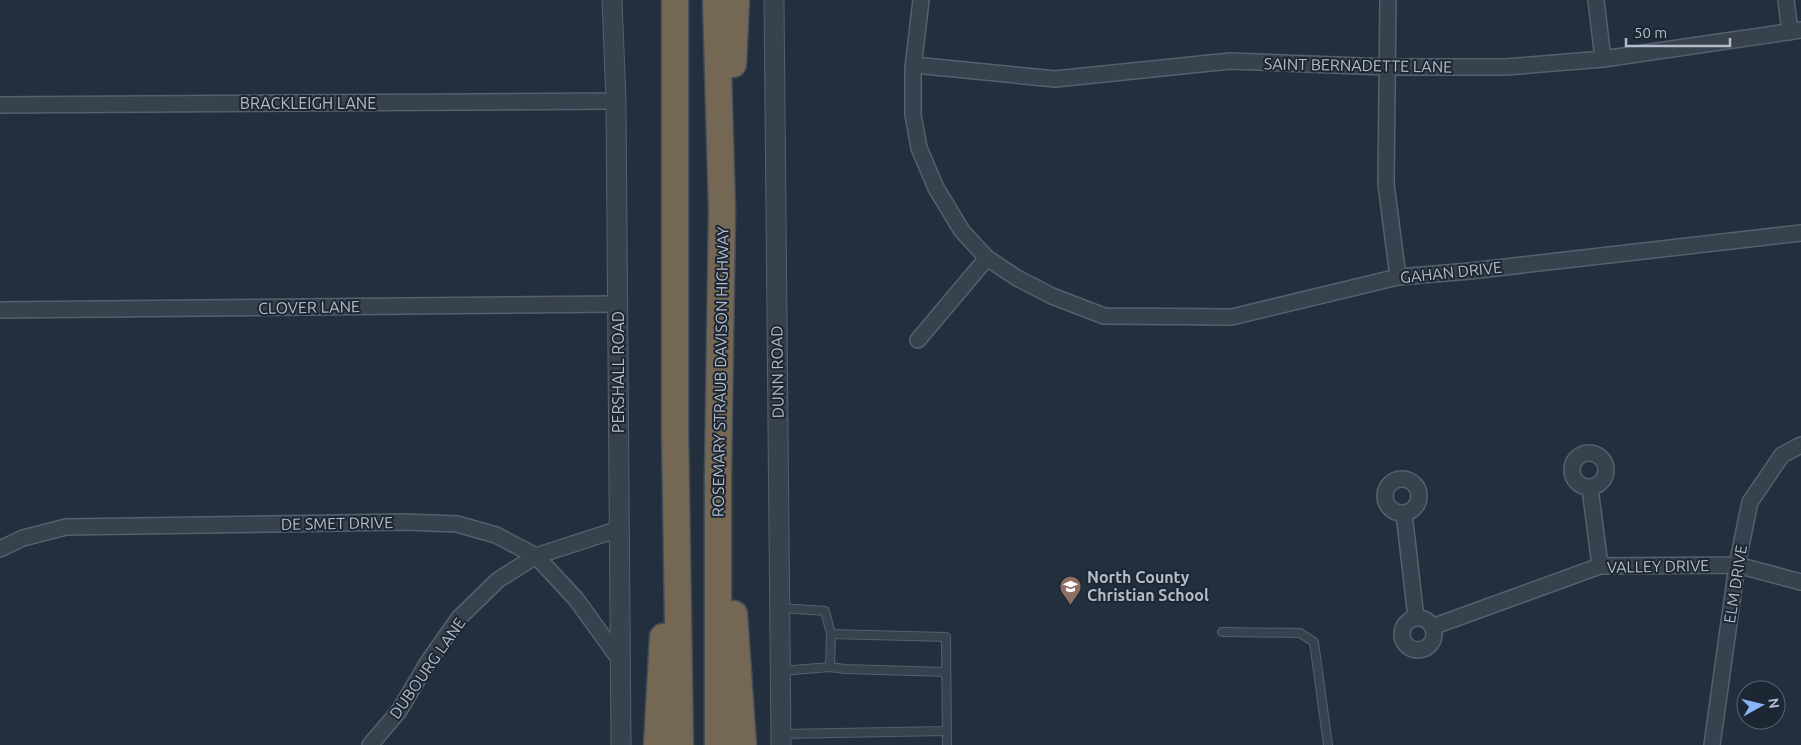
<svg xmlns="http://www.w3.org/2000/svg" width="1801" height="745" font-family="Ubuntu,sans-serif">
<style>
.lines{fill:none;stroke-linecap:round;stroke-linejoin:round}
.service-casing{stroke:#565f6c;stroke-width:10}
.minor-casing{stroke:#565f6c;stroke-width:18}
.tertiary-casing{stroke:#565f6c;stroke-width:21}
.motorway-casing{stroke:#434c59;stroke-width:29}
.service{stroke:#38414e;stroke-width:8}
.minor{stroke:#38414e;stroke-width:15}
.tertiary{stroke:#38414e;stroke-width:19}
.motorway{stroke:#746855;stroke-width:26}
.labels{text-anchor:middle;stroke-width:4;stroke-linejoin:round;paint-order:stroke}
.street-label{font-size:16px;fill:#b4bcc9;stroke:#1d2633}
.poi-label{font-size:16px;font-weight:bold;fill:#b4bcc9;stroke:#1d2633;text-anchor:start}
</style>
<rect width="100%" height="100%" fill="#242f3e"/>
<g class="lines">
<defs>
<path id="service" d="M780,608L825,611L831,634L830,667
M1222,632L1300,633L1314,642L1328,745
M831,634L946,637L947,745
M781,671L830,667L845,669L946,672
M781,734L947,731"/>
<path id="minor" d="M921,0L913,68V115L919,148L936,188L962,231L987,258L1017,278L1052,296L1104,316L1232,317L1398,277L1470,271L1801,233
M1388,0L1386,184L1398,277
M1596,0L1603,59
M1786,0L1790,32
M914,65L1055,79L1230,61L1386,67H1506L1603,59L1801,30
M0,105L616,101
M0,310L617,304
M918,340L987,258
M1572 470a17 17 0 1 1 34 0a17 17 0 1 1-34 0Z
M1385 496a17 17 0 1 1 34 0a17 17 0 1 1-34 0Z
M1590,488L1600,566
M1404,513L1416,618
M0,549L23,538L66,527L405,522L457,524L496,535L536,556L576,599L620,660
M1402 634a16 16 0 1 1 32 0a16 16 0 1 1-32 0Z
M1432,627L1600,566L1737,565L1801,582
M370,745L399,711L428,662L459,618L498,580L536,556L619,529
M1712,745L1737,565L1750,502L1782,455L1801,445"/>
<path id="tertiary" d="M612,0L616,101L621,745
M774,0L781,745"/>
<path id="motorway" d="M675,0V429L680,745
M716,0L722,210L718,476V745
M733,64L736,0
M734,614L743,745
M657,745L663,637"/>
</defs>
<use href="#service" class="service-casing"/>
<use href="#minor" class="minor-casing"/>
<use href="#tertiary" class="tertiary-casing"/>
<use href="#motorway" class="motorway-casing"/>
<use href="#service" class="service"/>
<use href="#minor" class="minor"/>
<use href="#tertiary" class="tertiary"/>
<use href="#motorway" class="motorway"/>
</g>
<defs>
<symbol id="school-pin" viewBox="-11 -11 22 30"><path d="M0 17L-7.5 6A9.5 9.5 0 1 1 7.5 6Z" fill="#8d6e63" stroke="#1d2633"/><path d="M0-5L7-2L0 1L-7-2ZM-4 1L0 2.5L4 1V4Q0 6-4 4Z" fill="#fff"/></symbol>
</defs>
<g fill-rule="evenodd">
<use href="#school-pin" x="1058" y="574" width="25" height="34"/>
</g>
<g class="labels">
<g class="street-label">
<text transform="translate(1358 65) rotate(1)" y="6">SAINT BERNADETTE LANE</text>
<text x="308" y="109">BRACKLEIGH LANE</text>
<text transform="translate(1451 272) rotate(-6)" y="6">GAHAN DRIVE</text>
<text transform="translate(309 307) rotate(-1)" y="6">CLOVER LANE</text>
<text transform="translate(618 372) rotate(-90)" y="6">PERSHALL ROAD</text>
<text transform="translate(720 372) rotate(-89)" y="6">ROSEMARY STRAUB DAVISON HIGHWAY</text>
<text transform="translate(777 372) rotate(-91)" y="6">DUNN ROAD</text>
<text transform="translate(337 523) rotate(-1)" y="6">DE SMET DRIVE</text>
<text transform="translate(1658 566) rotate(-1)" y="6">VALLEY DRIVE</text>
<text transform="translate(1735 584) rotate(-81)" y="6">ELM DRIVE</text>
<text transform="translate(427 668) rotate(-55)" y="6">DUBOURG LANE</text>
</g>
<g class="poi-label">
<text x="1087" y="583">North County<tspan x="1087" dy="18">Christian School</tspan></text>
</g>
</g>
<g transform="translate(1761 705) rotate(82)"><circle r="24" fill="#1d2633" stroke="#59626f"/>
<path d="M0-4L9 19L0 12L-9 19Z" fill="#8ab4f8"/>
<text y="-8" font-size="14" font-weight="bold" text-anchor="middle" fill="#b4bcc9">N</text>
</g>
<path d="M1626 38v8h104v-8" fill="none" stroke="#b4bcc9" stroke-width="2.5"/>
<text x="1634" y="38" font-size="15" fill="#b4bcc9" stroke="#1d2633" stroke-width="4" paint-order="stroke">50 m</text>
</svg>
